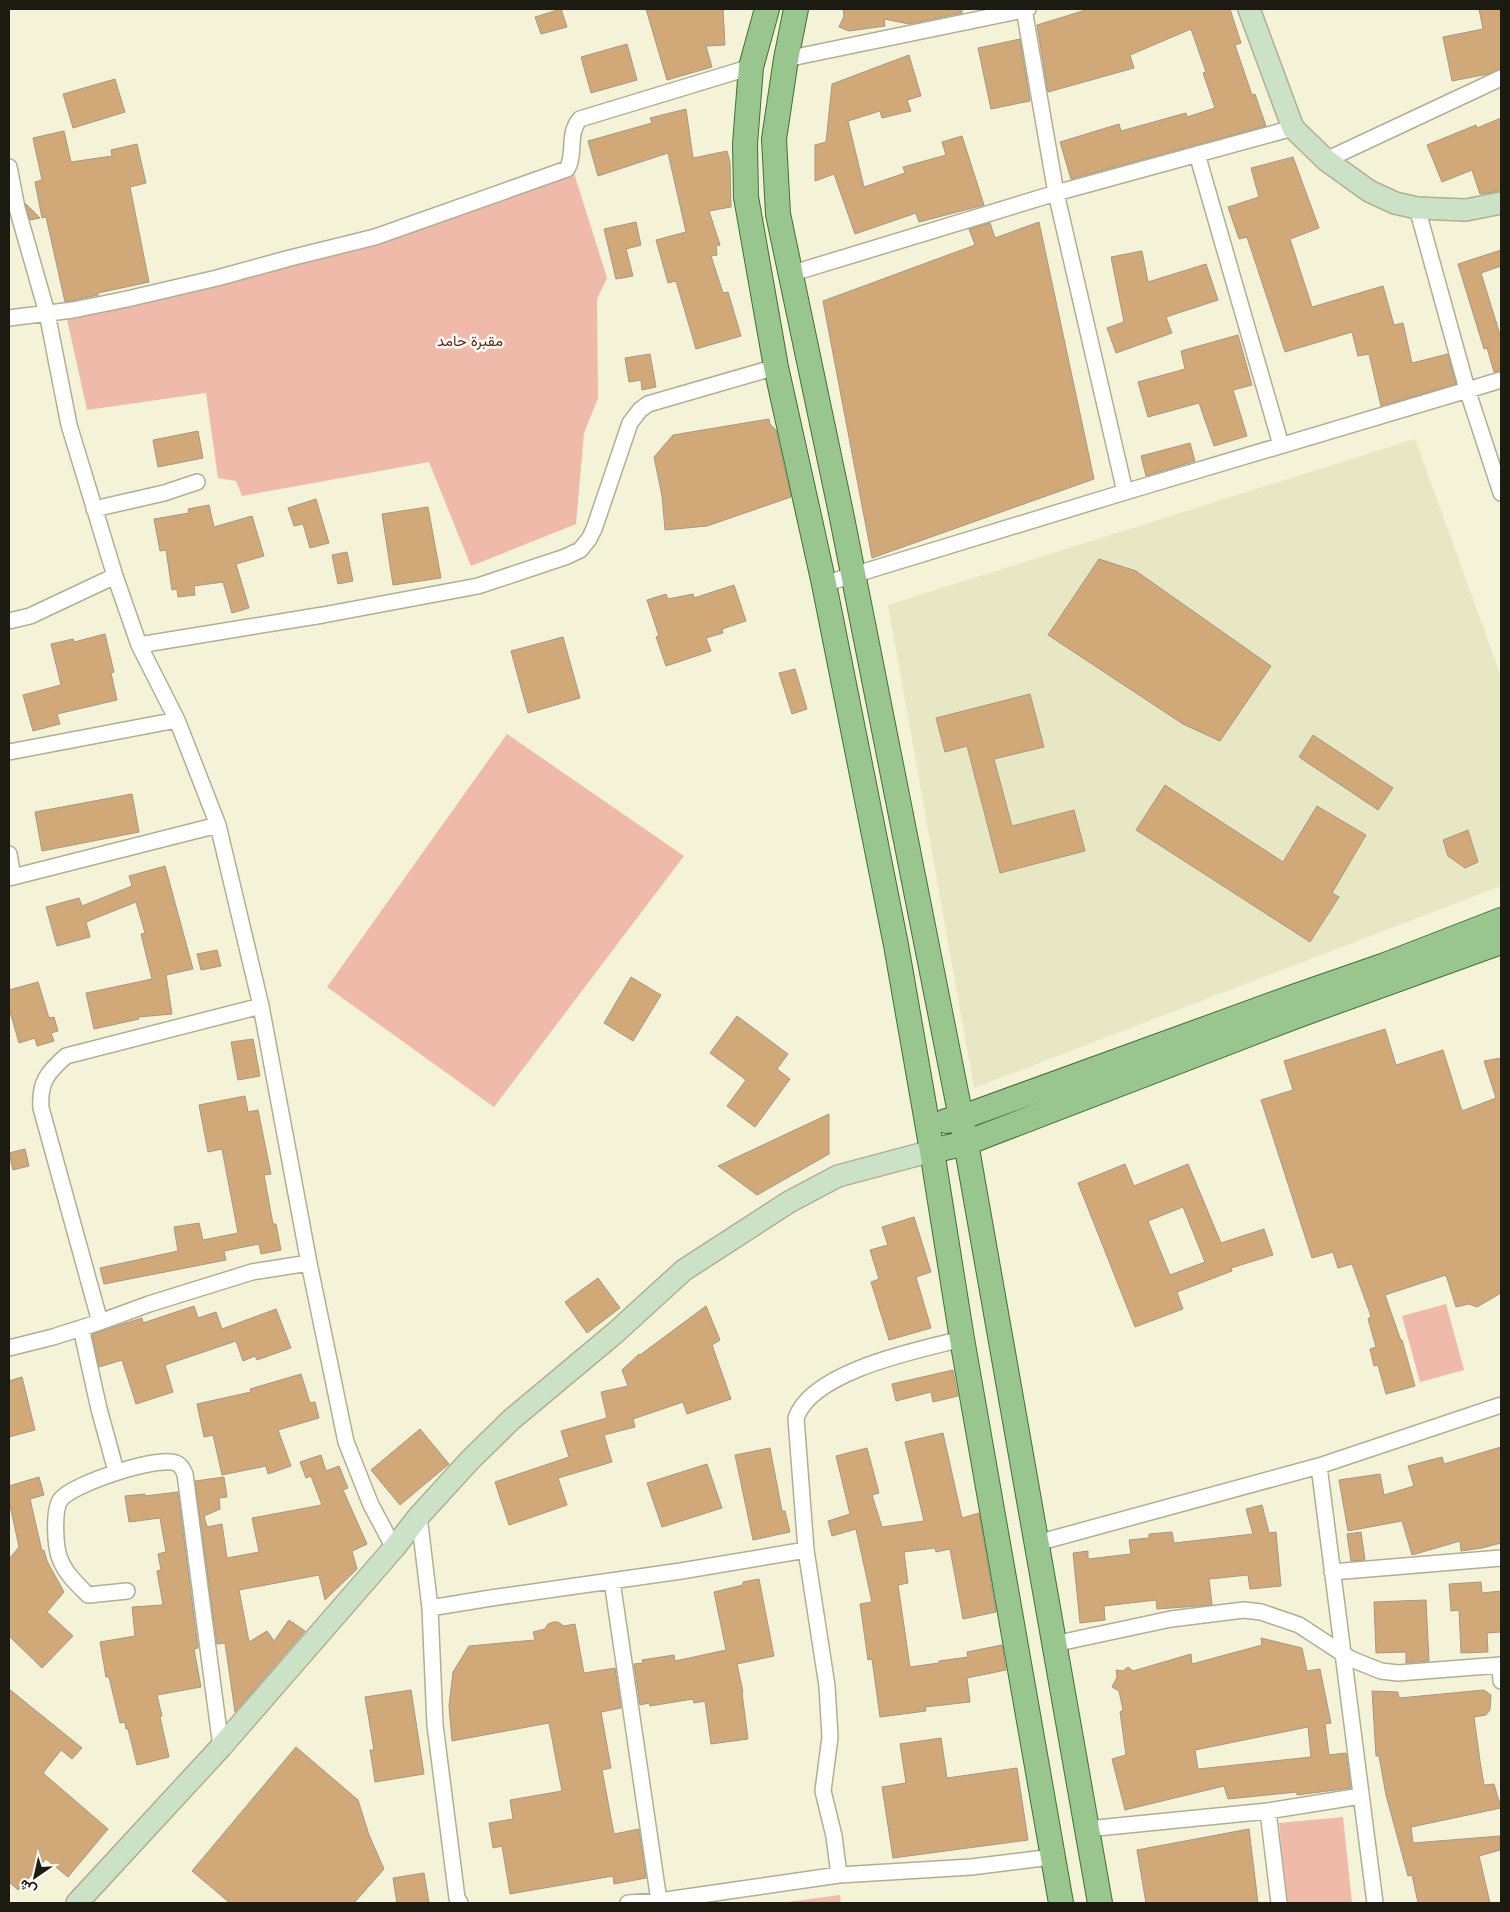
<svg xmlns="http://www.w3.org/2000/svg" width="1510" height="1912" font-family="Mulish,Vazirmatn,sans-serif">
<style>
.built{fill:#e8e7c4}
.green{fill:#f0baab}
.building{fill:#d1a979;stroke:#a99782;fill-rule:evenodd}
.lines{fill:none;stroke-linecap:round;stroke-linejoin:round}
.street-casing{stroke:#b0af95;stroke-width:18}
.secondary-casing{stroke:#b0af95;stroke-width:24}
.primary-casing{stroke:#417133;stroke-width:26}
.street{stroke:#fff;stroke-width:15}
.secondary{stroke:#cce2c7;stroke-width:21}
.primary{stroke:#99c58f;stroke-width:24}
.labels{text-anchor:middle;stroke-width:5;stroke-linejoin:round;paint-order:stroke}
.park-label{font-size:15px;fill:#681f0b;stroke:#fffef9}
</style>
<rect width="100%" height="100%" fill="#f4f3d7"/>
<path class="built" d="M1415,439L1501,676V886L974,1088L888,605Z"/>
<path class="green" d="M573,170L607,278L597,299L598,398L584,433L576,524L471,566L429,462L242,496L236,481L218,478L206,393L87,410L65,310L366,242Z
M507,734L684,856L494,1107L327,987Z
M1446,1304L1464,1370L1420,1382L1402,1316Z
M1343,1817L1352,1903H1287L1279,1823Z
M840,1895L841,1903H779Z"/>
<path class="building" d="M561,9L567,27L541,34L535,17Z
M646,9H723L725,45L706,46L712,67L667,80Z
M843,9H962V13L909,24L884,19L885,26L849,31L839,27L844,16Z
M1089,9H1230L1241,43L1235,45L1252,95L1255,94L1266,126L1071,179L1060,142L1119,124L1121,131L1186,113L1187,117L1215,108L1203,73L1206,72L1191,29L1130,55L1134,68L1048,92L1037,25Z
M1479,9H1501V69L1488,74L1452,81L1443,37L1483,29Z
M1020,39L1030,101L991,109L978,48Z
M627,44L637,80L591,93L581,57Z
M909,55L921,96L907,100L911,111L882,118L880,111L848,121L864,187L905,173L903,167L946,155L942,142L962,136L984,205L919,222L916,213L855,234L834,174L815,181V145L826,142L832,84Z
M115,79L125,112L73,128L63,94Z
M686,109L693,158L727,151L730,162L731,207L709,211L720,245L716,246L717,255L711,256L723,293L728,292L741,336L696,349L676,281L668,283L656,240L686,232L668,153L598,176L588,141L652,123L650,118Z
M1501,118V191L1480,194L1472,170L1442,182L1427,145L1476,125L1477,128Z
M64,131L71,162L112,156L111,150L137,144L146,183L130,187L149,282L98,293V295L65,302L46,217L42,218L35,182L42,180L33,138Z
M1293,157L1319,228L1290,239L1312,307L1383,286L1394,325L1403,323L1412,363L1448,354L1456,384L1381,406L1369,354L1358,356L1352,332L1285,352L1247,237L1239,239L1228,207L1259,197L1251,168Z
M25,203L40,218L30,220Z
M636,222L641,245L626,249L633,276L616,279L604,229Z
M1039,222L1094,479L872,558L823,301L975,245L969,229L990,223L995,238Z
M1501,250V266L1481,273L1501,338V371L1494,372L1487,348L1484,349L1458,264Z
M1142,251L1148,282L1206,264L1218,300L1166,317L1172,333L1116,353L1107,328L1124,322L1111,257Z
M1238,335L1252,385L1233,390L1247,436L1214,446L1199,403L1148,417L1138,382L1185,369L1181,351Z
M650,354L656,387L642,390L641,380L629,382L625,358Z
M769,419L770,424L776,430L791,497L707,526L665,530L662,496L654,457L673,435Z
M198,431L203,458L158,467L153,440Z
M1190,443L1195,461L1146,476L1141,456Z
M316,499L329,543L310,548L303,524L294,526L288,508Z
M209,505L214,527L252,516L264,556L236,564L249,608L232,613L223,582L194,586L195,595L178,597L177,589L172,590L166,550L160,551L154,519L189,513L188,509Z
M428,507L441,578L393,585L382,514Z
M347,552L353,581L338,584L332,555Z
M1099,559L1136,571L1271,666L1220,741L1183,724L1048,635Z
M734,585L746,621L722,629L723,633L706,638L711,651L666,666L656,637L659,636L647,600L666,594L668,599L693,594L694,598Z
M105,634L114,672L111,673L117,700L57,714L60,724L33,731L23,695L61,685L51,644L73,639L74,642Z
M563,637L580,698L528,713L511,651Z
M795,669L807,709L792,714L779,673Z
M1030,694L1044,747L994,759L1012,826L1074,810L1085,851L1000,873L967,746L945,752L936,718Z
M1313,735L1393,788L1378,810L1299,757Z
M1165,785L1283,862L1317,806L1366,835L1332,893L1339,897L1310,942L1136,830Z
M132,794L139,832L42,851L35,812Z
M1468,830L1478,862L1465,868L1448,856L1443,840Z
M165,866L193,969L166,975L172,1014L138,1017L139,1019L94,1029L86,993L152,979L141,934L145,933L136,902L86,922L90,937L57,946L46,907L79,898L82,906L132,886L129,876Z
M217,950L221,966L201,970L197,954Z
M631,977L661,995L633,1041L604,1023Z
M38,982L49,1018L54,1017L58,1031L51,1033L54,1041L37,1046L35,1038L19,1043L9,1008V990Z
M737,1016L788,1054L777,1069L790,1079L755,1127L727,1106L746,1080L710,1053Z
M1385,1029L1396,1065L1443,1050L1462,1111L1496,1098L1484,1061L1501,1058V1293L1477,1307L1469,1304L1456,1307L1446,1275L1385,1295L1401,1341L1402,1340L1415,1386L1386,1394L1378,1365L1374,1366L1370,1349L1376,1347L1368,1319L1371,1316L1352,1264L1338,1268L1333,1252L1312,1258L1261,1100L1293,1090L1284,1061Z
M253,1039L260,1076L238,1080L231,1042Z
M245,1096L248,1112L258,1110L271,1174L264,1175L273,1224H276L281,1250L261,1254L259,1244L224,1251L226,1260L104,1284L100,1268L178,1251L174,1227L199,1223L203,1240L238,1233L222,1149L208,1152L199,1105Z
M829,1114V1154L757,1195L718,1166Z
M25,1149L29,1166L13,1170L9,1153Z
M1125,1164L1134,1186L1188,1164L1221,1243L1264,1229L1273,1255L1231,1268L1232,1271L1177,1292L1183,1309L1135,1327L1078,1183ZM1183,1207L1205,1262L1170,1275L1148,1221Z
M914,1217L931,1272L916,1277L931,1328L889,1340L871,1282L879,1279L870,1250L888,1245L882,1227Z
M598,1278L620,1308L587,1333L565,1302Z
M194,1306L198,1318L216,1312L222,1329L276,1309L291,1348L257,1360L255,1356L243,1361L236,1341L165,1365L173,1392L136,1404L122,1360L99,1367L92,1334L142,1318L143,1323Z
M706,1306L720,1340L712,1345L731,1399L687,1414L683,1402L633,1419L635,1427L604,1435L612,1462L558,1478L567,1505L509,1525L495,1482L569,1457L561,1431L607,1418L601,1392L628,1386L622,1370L639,1354L640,1355Z
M953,1370L958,1396L933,1402L931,1392L896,1401L892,1384Z
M301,1374L310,1403L315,1402L319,1418L278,1430L291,1466L268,1474L266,1466L222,1475L213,1435L204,1437L197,1404L251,1392L250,1389Z
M22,1377L35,1430L9,1437V1381Z
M420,1429L449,1464L400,1505L371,1470Z
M943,1433L962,1518L979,1513L996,1612L963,1619L950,1549L936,1552L935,1548L904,1552L908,1583L898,1585L910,1667L939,1663V1661L968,1657L967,1652L1002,1645L1006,1670L967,1678L970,1702L925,1707L926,1711L880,1717L872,1659L868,1660L860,1604L872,1602L856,1529L832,1536L828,1521L850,1514L836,1456L867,1448L879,1493L872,1495L882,1527L924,1521L905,1442Z
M1501,1447V1543L1482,1548L1461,1551L1460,1541L1412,1555L1402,1521L1348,1531L1339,1480L1380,1474L1384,1495L1414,1486L1408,1466L1442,1457L1444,1464Z
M770,1448L782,1511H785L790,1532L753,1540L735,1455Z
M321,1455L326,1471L339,1466L348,1488L343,1490L367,1544L352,1551L357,1569L325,1600L319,1575L239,1590L249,1642L267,1631L274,1641L289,1620L305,1631L235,1712L225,1643L217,1644L195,1481L224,1477L227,1497L219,1498L220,1509L204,1516L207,1527L222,1524L227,1558L259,1552L252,1518L322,1505L311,1476L306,1478L300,1462Z
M707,1464L722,1508L662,1527L647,1483Z
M39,1477L44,1495L30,1499L42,1551L44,1550L47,1561L64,1592L47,1612L73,1636L42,1668L9,1636V1559L19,1547L9,1501V1486Z
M178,1492L198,1648L194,1649L201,1687L157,1695L162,1716L160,1717L169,1757L137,1765L128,1729H126L125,1722L120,1723L109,1677H106L100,1642L135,1636L132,1607L163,1605L157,1571L161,1570L158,1554L166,1552L160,1518L129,1522L125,1496L145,1494V1496Z
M1262,1505L1269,1533L1276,1532L1281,1586L1250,1589L1248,1575L1209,1579L1212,1605L1157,1609L1156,1600L1104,1606L1105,1620L1080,1623L1073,1553L1088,1551V1559L1131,1554L1129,1540L1149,1538V1534L1172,1532L1174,1543L1253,1534L1246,1509Z
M1361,1532L1365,1560L1351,1561L1347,1534Z
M759,1579L774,1656L737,1664L743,1692L742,1693L748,1739L711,1744L705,1701L694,1703L693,1699L650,1706L649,1703L640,1705L634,1664L643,1663L642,1660L674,1655L675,1661L726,1650L714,1592L743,1585V1582Z
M1481,1582L1482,1593L1501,1591V1632L1487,1633L1488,1652L1461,1653L1459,1610L1451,1611L1449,1584Z
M1426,1600L1429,1661L1406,1663V1652L1376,1653L1374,1602Z
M553,1622H558L564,1626L575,1624L584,1673L615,1668L621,1708L601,1712L611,1768L602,1770L614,1834L639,1829L646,1878L614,1884L613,1876L510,1894L502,1846L493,1848L489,1823L513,1819L510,1800L562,1791L549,1723L452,1741L449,1706L453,1672L469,1646L535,1640L533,1632L545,1629L548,1624Z
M1261,1638L1302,1648L1307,1671L1320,1669L1331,1723L1325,1724L1329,1755L1346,1753L1351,1788L1297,1795V1792L1228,1799L1224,1786L1125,1810L1112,1759L1126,1755L1120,1712L1123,1710L1119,1691L1112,1687L1117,1677L1116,1670L1123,1671L1128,1667L1133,1671L1191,1654L1192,1664L1262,1645ZM1308,1727L1311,1757L1198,1769L1195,1750Z
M9,1689L82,1748L72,1759L61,1750L43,1773L108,1829L68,1877L46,1859L18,1890L9,1882Z
M411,1690L424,1774L375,1782L370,1750H374L365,1697Z
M1484,1690L1491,1695L1490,1710L1486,1715L1474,1717L1480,1761L1484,1785L1494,1784L1501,1808L1411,1827L1413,1843L1500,1836V1850L1479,1856L1490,1903H1418L1412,1875L1408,1876L1386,1795L1379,1756H1376L1372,1691L1398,1692L1399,1698Z
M941,1738L947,1778L1017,1768L1028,1840L893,1858L882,1787L906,1783L900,1744Z
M296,1747L358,1800L369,1835L384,1869L354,1903H230L192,1871Z
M1249,1829L1258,1903H1146L1137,1850Z
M424,1873L429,1903H397L393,1878Z"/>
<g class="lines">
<defs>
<path id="street" d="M1024,9L1056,193L1125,492
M786,59L1028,9
M1197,154L1281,445
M1326,160L1501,78
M9,167L17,208L47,313L69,425L115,576L139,645L177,720L218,825L261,1006L309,1263L346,1442L371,1505L394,1548
M1417,208L1467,389L1501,493
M790,274L1056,193L1293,128
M9,318L73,310L127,299L217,278L290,258L375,237L567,169C576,154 567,133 580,119L751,67
M94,509L164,493L197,482
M824,584L1125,492L1501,380
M9,621L30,616L115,576
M139,645L323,615L478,586L565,557L580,550L589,539L594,529L630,423L640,410L648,404L776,367
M9,752L177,720
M9,854L13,877
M9,878L218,825
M100,1322L41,1108C39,1082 48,1072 66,1056L261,1006
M81,1328L99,1409L116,1471
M9,1348L53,1337L100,1322L149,1304L252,1272L309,1263
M1319,1466L1375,1903
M419,1516L430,1608L435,1725L457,1898L460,1903
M1037,1543L1319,1466L1501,1405
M1332,1572L1501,1558
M612,1581L659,1901
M127,1591L88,1595C78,1585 65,1573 60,1559C55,1547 53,1509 61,1499C75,1483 157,1456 176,1463C181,1465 183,1469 185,1474L221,1747
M430,1608L491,1598L681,1571L806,1550
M1054,1644L1171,1619L1244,1610L1261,1612L1299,1625L1351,1659L1381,1671L1398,1673L1501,1665
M1500,1665L1501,1681
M1268,1811L1279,1903
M1087,1829L1268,1811L1361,1796
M839,1875L834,1836L823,1791L830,1737L827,1686L806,1550L796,1418C812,1371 918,1350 962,1339
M628,1903L659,1901L839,1875L971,1867L1052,1857"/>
<path id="secondary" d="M1249,9L1293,128L1326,160L1369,191L1395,203L1417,208L1466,210L1501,203
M77,1903L221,1747L394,1548L419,1516L471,1459L512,1419L615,1333L684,1270L789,1202L838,1176L932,1151"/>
<path id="primary" d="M767,9L751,67L745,144L746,197L776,367L824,584L896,945L932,1151L962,1339L1061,1903
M796,9L786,59L774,139L778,214L841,513L966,1143L1100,1903
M946,1121L960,1118L1293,997L1385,965L1501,920
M932,1151L966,1143L1299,1015L1501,942"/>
</defs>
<use href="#street" class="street-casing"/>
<use href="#secondary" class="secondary-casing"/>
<use href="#primary" class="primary-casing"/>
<use href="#street" class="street"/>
<use href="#secondary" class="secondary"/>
<use href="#primary" class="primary"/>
</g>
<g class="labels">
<g class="park-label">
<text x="470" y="346">مقبرة حامد</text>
</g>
</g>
<rect width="1510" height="1912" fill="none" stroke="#1b1b11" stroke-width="20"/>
<g transform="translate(35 1877) rotate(214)" stroke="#fffef9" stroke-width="4" paint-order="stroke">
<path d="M0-4L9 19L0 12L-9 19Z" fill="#1b1b11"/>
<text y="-8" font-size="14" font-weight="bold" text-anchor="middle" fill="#1b1b11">ش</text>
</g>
</svg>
